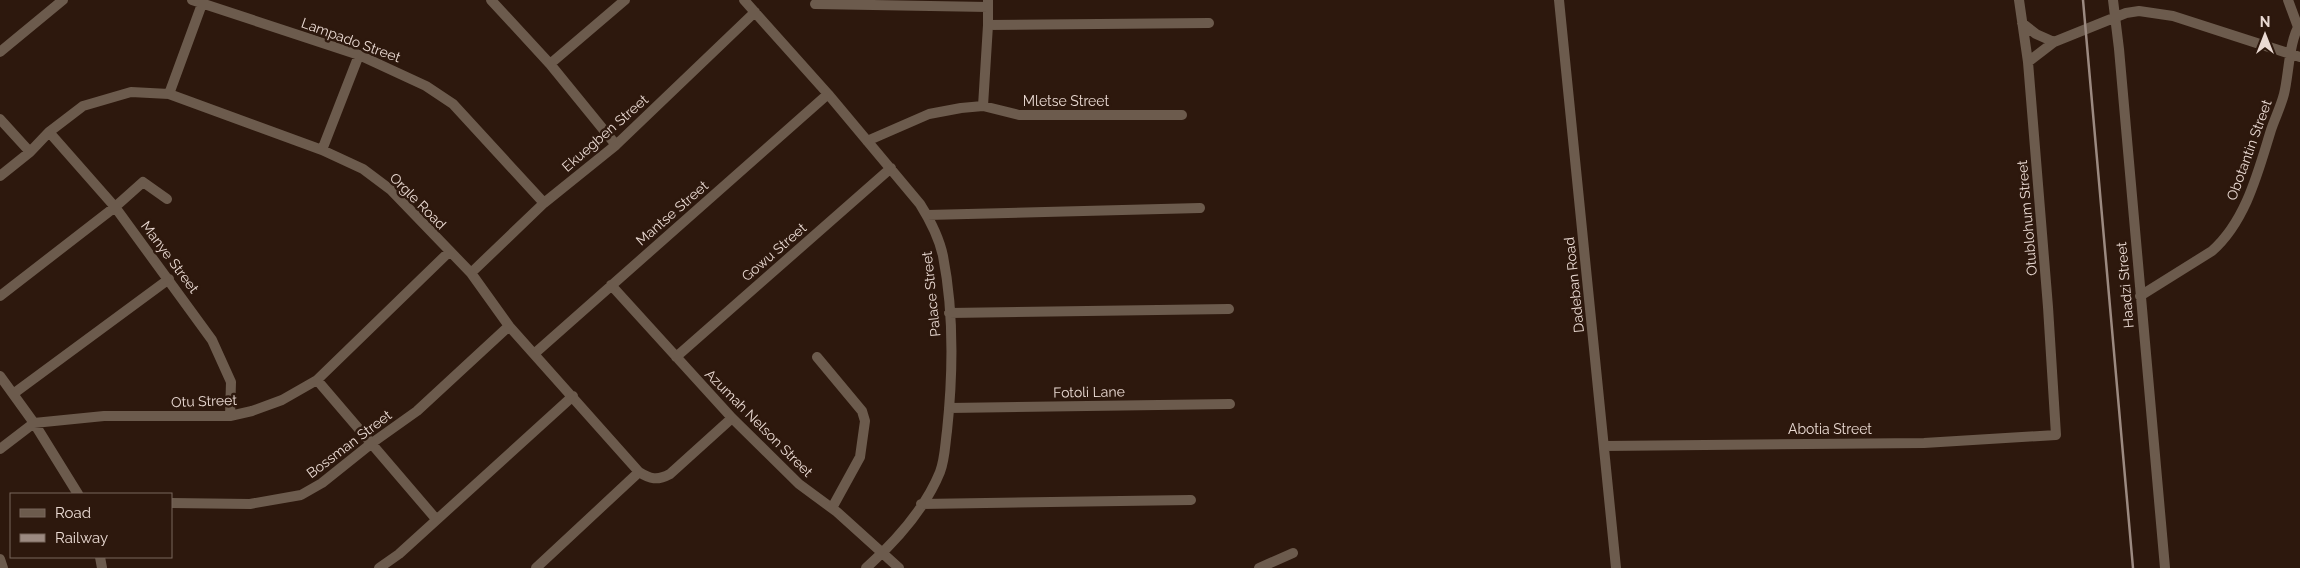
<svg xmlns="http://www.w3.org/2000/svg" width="2300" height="568" font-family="Raleway,sans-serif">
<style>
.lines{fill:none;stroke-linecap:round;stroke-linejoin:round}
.minor{stroke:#6c5b4d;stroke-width:10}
.rail{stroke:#9c8a81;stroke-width:2.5}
.labels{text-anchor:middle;stroke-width:5;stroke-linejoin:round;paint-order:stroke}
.street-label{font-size:14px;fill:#eadad3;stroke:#2d180d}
</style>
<rect width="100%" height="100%" fill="#2d180d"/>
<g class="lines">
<path class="minor" d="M192,0L359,55L426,86L453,104L544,203
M491,0L550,64L616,145
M744,0L828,94L920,204C930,220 939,237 943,256C954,312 953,374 947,431C945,445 945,459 940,472C925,509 895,542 866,568
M1559,0L1616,568
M2113,0L2119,49L2165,568
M2288,0L2298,27
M815,4L988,7
M2022,23L2036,34L2054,42
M988,25L1209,23
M0,52L63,0
M2028,62L2054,42L2126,13L2139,11L2173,16L2300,57
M550,64L625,0
M169,94L202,4
M983,106L988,25V0
M0,119L30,152
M49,132L115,207L212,340L231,382L230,416
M867,141L929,114L961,108L983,106L1019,115H1182
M322,150L359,55
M0,176L30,152L49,132L83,106L131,92L169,94L322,150L363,169L391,190L471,273L509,326L639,472C650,479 657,481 670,474L732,418
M927,215L1200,208
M471,273L544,203L616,145L755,12
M611,285L732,418L799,484L837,512L899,568
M0,296L115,207L143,182L167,199
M2140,296L2212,251C2246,221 2258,172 2271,130C2275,118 2281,106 2284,94C2289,74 2289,40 2300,24
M949,313L1229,309
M534,354L828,94
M676,357L891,168
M817,357L862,411L865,421L860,457L832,508
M0,376L34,423L78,494
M317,380L436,519
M13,394L169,279
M949,408L1230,404
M1604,446L1924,443L2056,435L2048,307L2028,62L2019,0
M0,449L34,423L104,416H230L252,411L282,400L317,380L449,252
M171,503L250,504L301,495L322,483L372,443L417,411L509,326
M921,504L1191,500
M100,557L102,568
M0,559L3,568
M379,568L399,554L573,396
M536,568L639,472
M1259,568L1293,553"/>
<path class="rail" d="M2083,0L2133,568"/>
</g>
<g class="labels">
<g class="street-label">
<text transform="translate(351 40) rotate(20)" y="5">Lampado Street</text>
<text x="1066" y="106">Mletse Street</text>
<text transform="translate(605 133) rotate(-41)" y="5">Ekuegben Street</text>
<text transform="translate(2249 150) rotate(-70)" y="5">Obotantin Street</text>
<text transform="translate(418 201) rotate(45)" y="5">Orgle Road</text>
<text transform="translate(672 213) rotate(-41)" y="5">Mantse Street</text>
<text transform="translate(2027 218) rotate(-95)" y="5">Otublohum Street</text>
<text transform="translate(774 252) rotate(-41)" y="5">Gowu Street</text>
<text transform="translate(170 257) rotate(53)" y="5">Manye Street</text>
<text transform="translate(1574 285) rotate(-96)" y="5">Dadeban Road</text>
<text transform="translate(2125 285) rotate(-95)" y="5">Haadzi Street</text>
<text transform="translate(931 294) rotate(-96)" y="5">Palace Street</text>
<text transform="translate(1089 392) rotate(-1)" y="5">Fotoli Lane</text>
<text transform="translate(204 401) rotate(-2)" y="5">Otu Street</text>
<text transform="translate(759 423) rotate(45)" y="5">Azumah Nelson Street</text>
<text x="1830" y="434">Abotia Street</text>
<text transform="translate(349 444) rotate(-37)" y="5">Bossman Street</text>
</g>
</g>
<rect x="10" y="493" width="162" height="65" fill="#2d180d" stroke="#79665c"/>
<rect x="20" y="509" width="25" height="8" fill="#6c5b4d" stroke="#79665c"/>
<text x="55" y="518" font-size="15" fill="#eadad3">Road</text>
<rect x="20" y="534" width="25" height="8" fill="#9c8a81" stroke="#79665c"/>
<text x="55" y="543" font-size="15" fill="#eadad3">Railway</text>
<g transform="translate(2265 35)" stroke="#2d180d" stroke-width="4" paint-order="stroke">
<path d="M0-4L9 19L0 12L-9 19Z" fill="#eadad3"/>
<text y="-8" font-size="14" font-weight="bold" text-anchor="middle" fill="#eadad3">N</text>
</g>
</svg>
